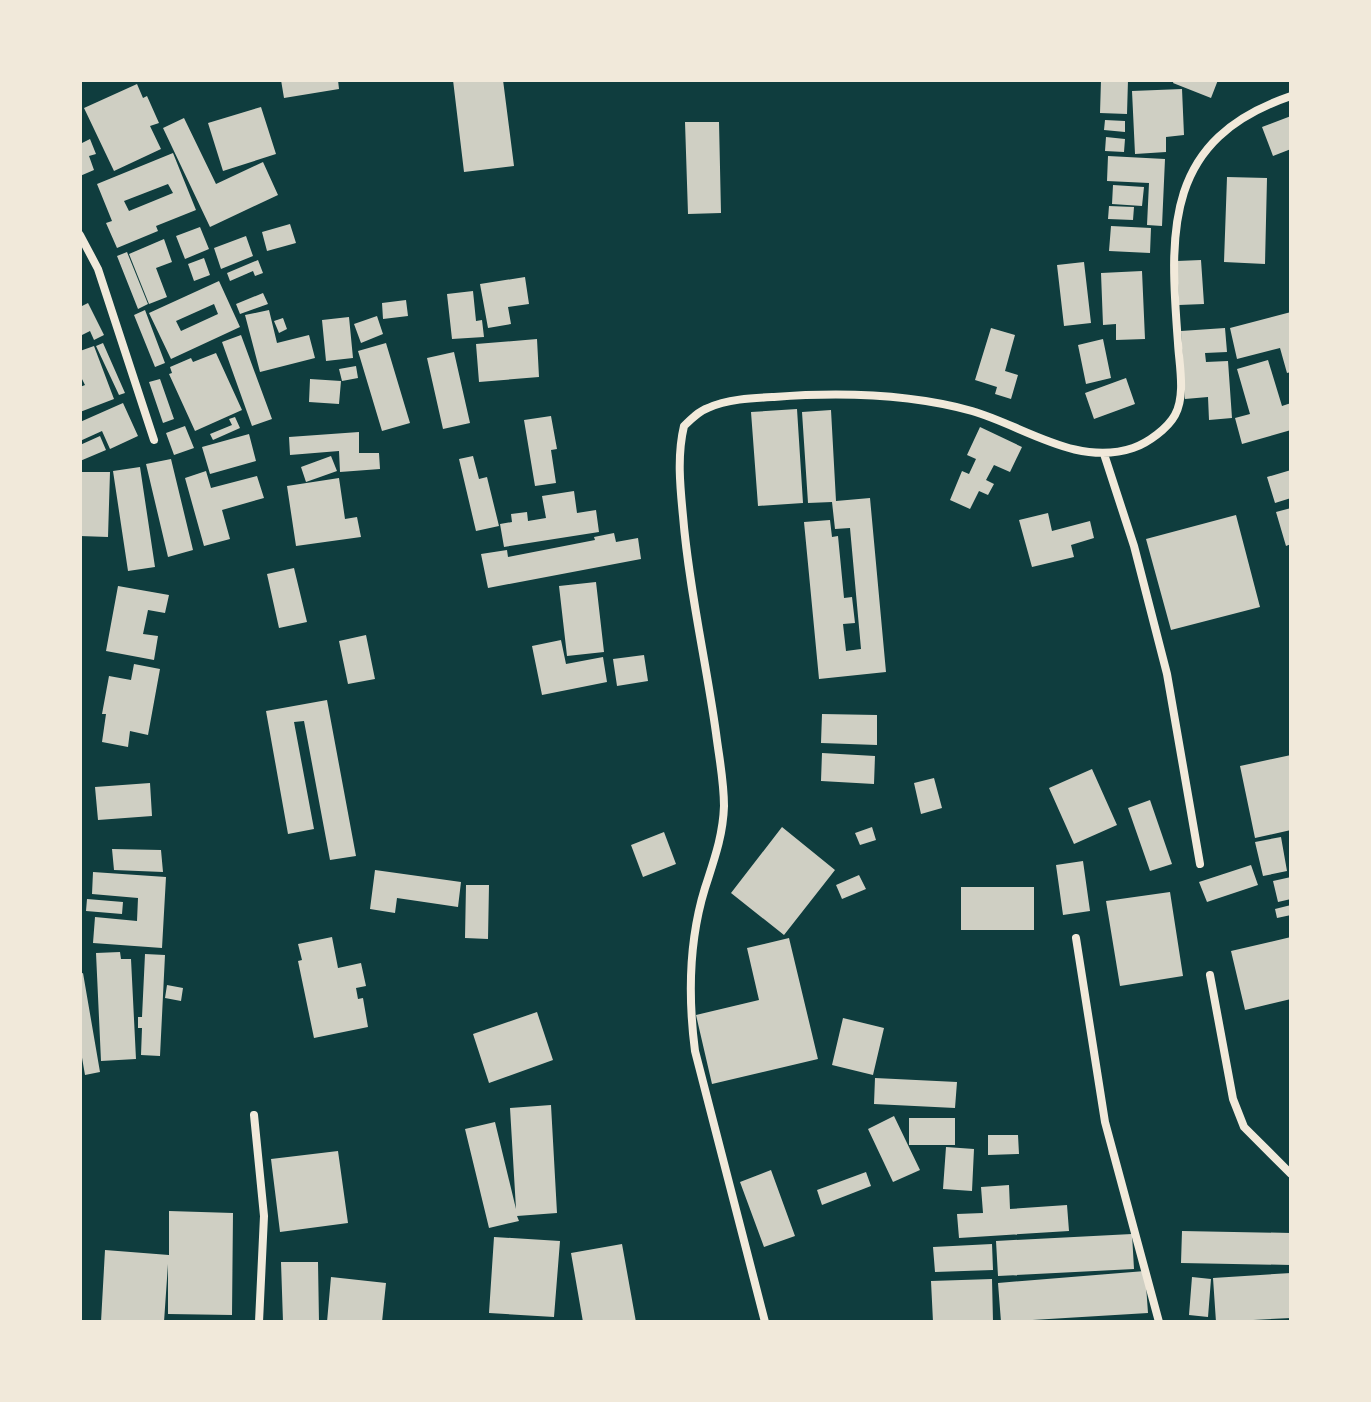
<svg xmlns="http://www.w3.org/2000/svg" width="1371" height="1402" font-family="Signika,sans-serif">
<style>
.building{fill:#cfcfc3;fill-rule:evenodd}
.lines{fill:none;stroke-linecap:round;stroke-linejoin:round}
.minor{stroke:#f1e9da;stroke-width:8}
</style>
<rect width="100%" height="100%" fill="#0f3d3e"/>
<path class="building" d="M281,80H338L339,89L284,98Z
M453,80H503L514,166L464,172Z
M1101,80H1128L1127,114L1100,113Z
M1174,80H1218L1211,98L1173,83Z
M137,84L143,98L147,96L159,123L150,126L161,149L114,171L84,108Z
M1182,89L1184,135L1166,137V152L1135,154L1132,91Z
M261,107L276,154L223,171L208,123Z
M1291,116V149L1273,156L1262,127Z
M184,118L216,184L263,162L278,195L210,227L163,128Z
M1105,120L1125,121V132L1104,130Z
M685,122H719L721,213L688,214Z
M1106,137L1125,139L1124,152L1105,151Z
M90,139L96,154L89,156L94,170L80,176V144Z
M173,153L196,210L156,226L158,231L117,248L106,223L112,221L97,184ZM168,184L173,193L129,211L124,201Z
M1108,156L1165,159L1162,226L1147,225L1149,183L1107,181Z
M1227,177L1267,178L1265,264L1224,262Z
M1113,185L1144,187L1142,206L1112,204Z
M1109,206L1134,207L1133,220L1108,219Z
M290,224L296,243L267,251L262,232Z
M1111,226L1151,228L1150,253L1109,251Z
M200,227L209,249L185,259L176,236Z
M246,236L253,256L221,269L214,248Z
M164,239L172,262L156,268L167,297L149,304L129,254Z
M127,252L148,304L138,309L117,256Z
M204,258L210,275L194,281L188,264Z
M258,260L263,273L255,276L253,271L230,281L227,273Z
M1201,260L1204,304L1179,305L1177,261Z
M1084,262L1091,323L1064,326L1057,265Z
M1142,271L1145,339L1116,340V324L1103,325L1101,273Z
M525,277L529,304L508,307L511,324L488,328L480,284Z
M219,281L240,327L171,359L149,313ZM214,304L218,314L181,331L176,321Z
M473,291L476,321L482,320L484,337L452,339L447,294Z
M263,293L268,304L240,314L236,304Z
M406,300L408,316L383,319L382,303Z
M88,303L104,335L94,340L90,331L80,336V307Z
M145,310L165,363L155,367L134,315Z
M269,310L277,343L309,335L315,358L260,372L245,315Z
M1291,312V372L1287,373L1280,348L1237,359L1230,328Z
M377,316L383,334L361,343L354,324Z
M349,317L353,358L326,361L322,320Z
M283,318L287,329L279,333L274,321Z
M991,328L1015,335L1005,371L1018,375L1011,399L995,394L997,387L975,380Z
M1225,328L1227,352L1205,353L1206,362L1228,361L1232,418L1209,420L1208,397L1185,399L1181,331Z
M241,335L272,419L252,426L222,342Z
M537,339L539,377L479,382L476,344Z
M1103,339L1111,378L1086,384L1078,345Z
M103,343L125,393L119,395L96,346Z
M386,343L410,423L382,431L358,351Z
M94,346L114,399L80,412V387L85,385L80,375V351Z
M454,352L470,423L443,429L427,358Z
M216,353L242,410L195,431L169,374L172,373L170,367L191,358L193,362Z
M1268,360L1282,406L1291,403V430L1242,444L1235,418L1250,414L1237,369Z
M356,366L358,378L342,381L339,369Z
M1126,378L1135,404L1094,419L1085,393Z
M160,379L174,419L163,423L149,382Z
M310,379L341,381L339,404L309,402Z
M123,403L138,436L110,449L102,431L80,441V422Z
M797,409L803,503L758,506L751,412Z
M831,410L836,501L870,498L886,672L819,679L804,522L830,520L832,537L838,536L844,598L852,597L855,623L843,624L846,651L861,649L850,528L835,529L832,502L808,503L802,412Z
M551,416L557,449L551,450L556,483L535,486L524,420Z
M235,417L240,428L213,440L210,434L232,425L229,419Z
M185,426L194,448L174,455L166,433Z
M980,427L1022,447L1010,472L994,465L986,480L994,484L988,495L979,491L970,509L950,500L962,471L969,474L976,459L967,455Z
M359,432V453H379L380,469L340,472L339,451L290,455L289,437Z
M249,434L256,461L210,474L202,447Z
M100,436L106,450L80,461V445Z
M331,456L337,471L306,482L301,467Z
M473,456L479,479L487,477L499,526L476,531L459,459Z
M171,459L193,550L168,557L146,464Z
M140,467L155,567L128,571L113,471Z
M1291,470V498L1275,503L1267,477Z
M206,471L211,488L257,476L264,498L222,510L230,539L204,546L185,478Z
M80,472H110L108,537L80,536Z
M339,478L345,519L357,517L361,537L296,546L287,486Z
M574,491L577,513L596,510L599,532L504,547L500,524L512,522L511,514L527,512L528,521L546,518L542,496Z
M1291,508V544L1286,546L1276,512Z
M1048,513L1052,531L1090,521L1094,538L1071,545L1074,557L1032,567L1019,520Z
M1236,515L1260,607L1171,630L1146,539Z
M614,533L616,542L638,538L641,559L488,588L481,554L507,550L508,557L595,540L594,537Z
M294,568L307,622L279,628L267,574Z
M596,582L604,652L567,656L559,586Z
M118,586L169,595L165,613L148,610L143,634L158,636L154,660L106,651Z
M366,635L375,679L348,684L339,641Z
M561,640L566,664L603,657L607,682L542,695L532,646Z
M644,655L648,681L617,686L613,659Z
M134,664L160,669L148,735L130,731L128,747L102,742L106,714H102L109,676L131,680Z
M327,700L356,856L330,860L304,721L294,722L314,829L288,834L266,711Z
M822,714L877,715V745L821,743Z
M822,753L875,756L874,784L821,781Z
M1291,755V830L1255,838L1240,766Z
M1092,769L1117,825L1074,844L1049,788Z
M934,778L942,808L921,814L914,783Z
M150,783L152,816L98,820L95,787Z
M1150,800L1172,864L1150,871L1128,808Z
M782,827L835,870L784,935L731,893Z
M872,827L876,840L860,845L855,833Z
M664,832L676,864L643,877L631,845Z
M1281,837L1287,871L1263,876L1255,842Z
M112,849L161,850L163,872L114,870Z
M1083,861L1090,911L1063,915L1056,865Z
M1251,865L1258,885L1207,902L1199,882Z
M375,870L461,882L458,907L397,898L395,913L370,909Z
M93,872L166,877L162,948L93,943L95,917L137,921L138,898L92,894Z
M859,875L866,889L842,899L836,885Z
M1291,877V899L1278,902L1273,881Z
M466,885H489L488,939L465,938Z
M961,887H1034V930H961Z
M1170,892L1183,976L1120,986L1106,901Z
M87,899L123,902L122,914L86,911Z
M1291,905V915L1277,918L1275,909Z
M332,937L338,968L361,963L366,986L356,988L358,999L363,998L368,1027L314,1038L298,961L302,960L298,944Z
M1291,937V999L1245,1010L1231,951Z
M789,938L818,1059L712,1084L696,1015L759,1000L747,948Z
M120,952L121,959H131L136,1059L101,1061L96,953Z
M145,954L165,955L160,1056L141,1055L142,1028H138V1017H142Z
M83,973L100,1072L85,1075L80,1046V974Z
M167,985L183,988L181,1001L165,998Z
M537,1012L553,1060L489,1083L473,1034Z
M843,1018L884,1028L873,1075L832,1065Z
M875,1078L957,1082L955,1108L874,1104Z
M551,1105L557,1213L517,1216L519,1221L489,1228L465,1129L495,1122L516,1209L510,1108Z
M894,1116L920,1170L893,1182L868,1129Z
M909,1118H955V1145H909Z
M988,1135H1018L1019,1154L988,1155Z
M946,1147L974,1149L972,1191L943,1189Z
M338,1151L348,1223L280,1232L271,1159Z
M771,1170L795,1236L764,1247L740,1182Z
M866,1172L871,1186L822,1205L817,1190Z
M1009,1185L1010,1209L1067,1205L1069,1231L959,1238L957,1214L983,1213L981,1187Z
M169,1211L233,1213L232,1315L168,1314V1264L164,1322H101L105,1250L169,1255Z
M1182,1231L1291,1233V1265L1181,1263Z
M1132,1234L1134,1269L998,1276L996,1241Z
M494,1237L560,1241L554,1317L489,1313Z
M622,1244L636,1322H583L571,1253Z
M992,1244L993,1270L935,1272L933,1247Z
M281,1262H318L319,1322H283Z
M1145,1271L1148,1313L1001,1322L998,1283Z
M1291,1273V1318L1216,1322L1213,1278Z
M331,1277L386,1283L382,1322H327Z
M1192,1277L1211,1279L1208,1317L1189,1315Z
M992,1279L993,1322H933L931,1281Z"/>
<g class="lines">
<path class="minor" d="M80,235L98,269L154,440
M1104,454L1134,546L1167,674L1200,864
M1076,938L1105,1122L1159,1322
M1210,975L1233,1099L1244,1127L1291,1174
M254,1115L264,1216L259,1322
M765,1322L695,1051C688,997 689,940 705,888C714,860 723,836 724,806C724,781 719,757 716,733C706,661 689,589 683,516C680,486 677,455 684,426C691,419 699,411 708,408C727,399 753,398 774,397C840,392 907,393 972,411C1024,426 1077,467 1133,448C1148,443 1168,428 1175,415C1186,395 1179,364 1178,343C1169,228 1165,139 1291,96"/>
</g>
<rect width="1371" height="1402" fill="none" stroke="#f1e9da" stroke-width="164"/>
</svg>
